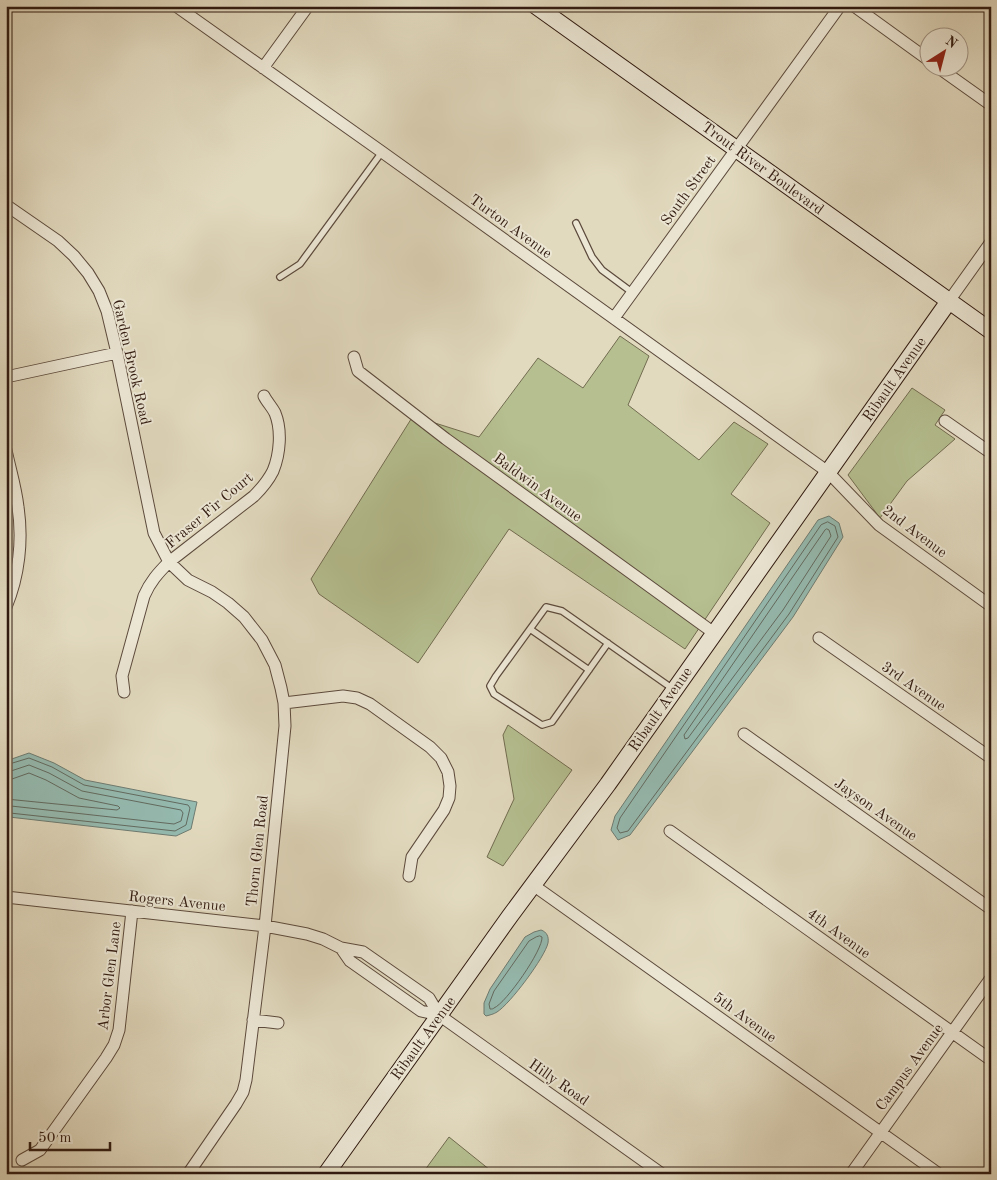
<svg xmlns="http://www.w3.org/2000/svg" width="997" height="1180" font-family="'Old Standard TT',serif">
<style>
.green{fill:#b5bf90;stroke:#726c50}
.water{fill:#95bbb1;stroke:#6d7b71}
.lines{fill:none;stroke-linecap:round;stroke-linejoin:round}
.shore{stroke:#626a60;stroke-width:1}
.lane-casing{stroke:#5c4a3c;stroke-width:8}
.street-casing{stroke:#5c4a3c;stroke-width:13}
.secondary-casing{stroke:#301a10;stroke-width:18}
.lane{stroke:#ece7d5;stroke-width:5.5}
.street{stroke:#ece7d5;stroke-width:11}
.secondary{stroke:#ece7d5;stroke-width:16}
.labels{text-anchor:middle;stroke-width:4;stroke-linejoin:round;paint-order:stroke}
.street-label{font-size:15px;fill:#301a10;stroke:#ece7d5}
</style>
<rect width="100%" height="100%" fill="#e2dabf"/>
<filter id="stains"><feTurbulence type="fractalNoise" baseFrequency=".004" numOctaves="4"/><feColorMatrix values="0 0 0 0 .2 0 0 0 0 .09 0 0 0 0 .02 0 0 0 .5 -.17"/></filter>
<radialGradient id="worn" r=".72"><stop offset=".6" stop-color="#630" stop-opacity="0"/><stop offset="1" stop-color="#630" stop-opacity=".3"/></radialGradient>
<path class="green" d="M620,336L649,356L628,405L699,460L734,422L768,444L731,494L770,523L685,649L509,529L418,663L319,594L311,579L413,416L479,437L538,358L583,388Z
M912,388L945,410L935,425L955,439L907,481L880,518L848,475Z
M508,725L572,770L503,866L487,857L514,799L503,735Z
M449,1137L495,1174H422Z"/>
<path class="water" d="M829,516L839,523L843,537L793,617L630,835L618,840L611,830L615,816L818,520Z
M29,753L54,763L85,780L197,802L191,829L176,836L9,817L6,821V761Z
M541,930C547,932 549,937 548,943C545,957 510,1004 497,1012C494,1014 490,1015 486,1016L484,1014V1003L490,989L525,937L534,932Z"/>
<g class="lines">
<path class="shore" d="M828,522L835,526L838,537L789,614L628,831L620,833L617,828L620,818L821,525Z
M827,529L829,530L831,536L783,610L688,738L685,739L684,735L825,530Z
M6,765L29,758L52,767L84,785L188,805L190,808L186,825L175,831L10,813L6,814
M6,772L11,771L29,765L49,773L82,791L181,810L183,813L181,821L174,824L11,806L6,807
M6,779H12L29,773L46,780L79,798L118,806L120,808L117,810L6,799
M540,936L542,937C543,950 506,1003 494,1008C493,1009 492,1009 490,1009L489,1004L494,991L529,941L536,937Z"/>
<defs>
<path id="lane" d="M576,223L592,257L602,270L633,293
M280,277L300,264L382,152
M530,629L589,670
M608,643L552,722L542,725L494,694L490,686L496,676L546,607L562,611L673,689"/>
<path id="street" d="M176,6L382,152L828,472L879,525L991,606
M854,6L930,61
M263,68L308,6
M939,68L991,105
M6,205L58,241L74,256L88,273L99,291L107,311L117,353L154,533L169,562L188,580L212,592L228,603L244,617L262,640L275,665L281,688L284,703L285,726L265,926L246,1080L243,1092L236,1104L188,1174
M949,301L991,242
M614,318L840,6
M354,357L358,371L446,439L714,633
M6,377L117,353
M945,421L991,453
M6,450C10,469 16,488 18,507C23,540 19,576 6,607
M819,638L991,758
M124,692L122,676L144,596C150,582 158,573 169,562L254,496C261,489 268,481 273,471C280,454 282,430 275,413C272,407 267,402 264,396
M284,703L343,696L357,698L370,704L430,747L441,758L448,772L450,786L449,798L444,810L412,857L409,876
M744,734L991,909
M670,831L991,1060
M533,885L939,1174
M6,897L265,926L307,934L323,939L341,948L363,952L429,998L439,1015
M341,948L350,961L421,1011L439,1015L662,1174
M253,1020L278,1023
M22,1160L40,1150L106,1058L114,1045L119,1030L132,911
M851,1174L991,978"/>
<path id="secondary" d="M536,6L991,331
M326,1174L510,916L608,784L949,301"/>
</defs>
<use href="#lane" class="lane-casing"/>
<use href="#street" class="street-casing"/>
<use href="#secondary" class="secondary-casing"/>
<use href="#lane" class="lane"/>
<use href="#street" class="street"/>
<use href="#secondary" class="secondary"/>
</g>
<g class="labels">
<g class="street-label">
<text transform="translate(763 168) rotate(36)" y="5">Trout River Boulevard</text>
<text transform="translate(688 190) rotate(-54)" y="5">South Street</text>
<text transform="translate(511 226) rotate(36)" y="5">Turton Avenue</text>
<text transform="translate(132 362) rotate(77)" y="5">Garden Brook Road</text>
<text transform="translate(894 379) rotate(-55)" y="5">Ribault Avenue</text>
<text transform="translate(538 487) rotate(36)" y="5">Baldwin Avenue</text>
<text transform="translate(209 510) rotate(-40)" y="5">Fraser Fir Court</text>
<text transform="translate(915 531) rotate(37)" y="5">2nd Avenue</text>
<text transform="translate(914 686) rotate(35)" y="5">3rd Avenue</text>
<text transform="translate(660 709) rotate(-55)" y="5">Ribault Avenue</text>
<text transform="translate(876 809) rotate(35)" y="5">Jayson Avenue</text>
<text transform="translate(257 851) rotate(-84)" y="5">Thorn Glen Road</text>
<text transform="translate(177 901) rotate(6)" y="5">Rogers Avenue</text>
<text transform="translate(839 933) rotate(36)" y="5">4th Avenue</text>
<text transform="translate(109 976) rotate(-83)" y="5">Arbor Glen Lane</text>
<text transform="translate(745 1017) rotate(36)" y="5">5th Avenue</text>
<text transform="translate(423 1038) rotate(-54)" y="5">Ribault Avenue</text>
<text transform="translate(909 1067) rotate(-54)" y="5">Campus Avenue</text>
<text transform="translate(559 1082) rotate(35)" y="5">Hilly Road</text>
</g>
</g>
<rect width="997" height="1180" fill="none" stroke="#e2dabf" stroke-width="25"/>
<rect x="8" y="8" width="982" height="1165" fill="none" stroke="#301a10" stroke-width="2.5"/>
<rect x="12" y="12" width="972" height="1155" fill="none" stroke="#301a10"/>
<g transform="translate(944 52) rotate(36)"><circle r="24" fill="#ece7d5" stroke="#a19586"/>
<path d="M0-4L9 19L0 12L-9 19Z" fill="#8f2418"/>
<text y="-8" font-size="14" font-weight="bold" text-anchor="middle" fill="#301a10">N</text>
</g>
<path d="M30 1142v8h80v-8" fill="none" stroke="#301a10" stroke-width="2.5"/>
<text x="38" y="1142" font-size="15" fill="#301a10" stroke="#ece7d5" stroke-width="4" paint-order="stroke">50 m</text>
<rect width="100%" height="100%" filter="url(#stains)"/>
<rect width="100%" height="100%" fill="url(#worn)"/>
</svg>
